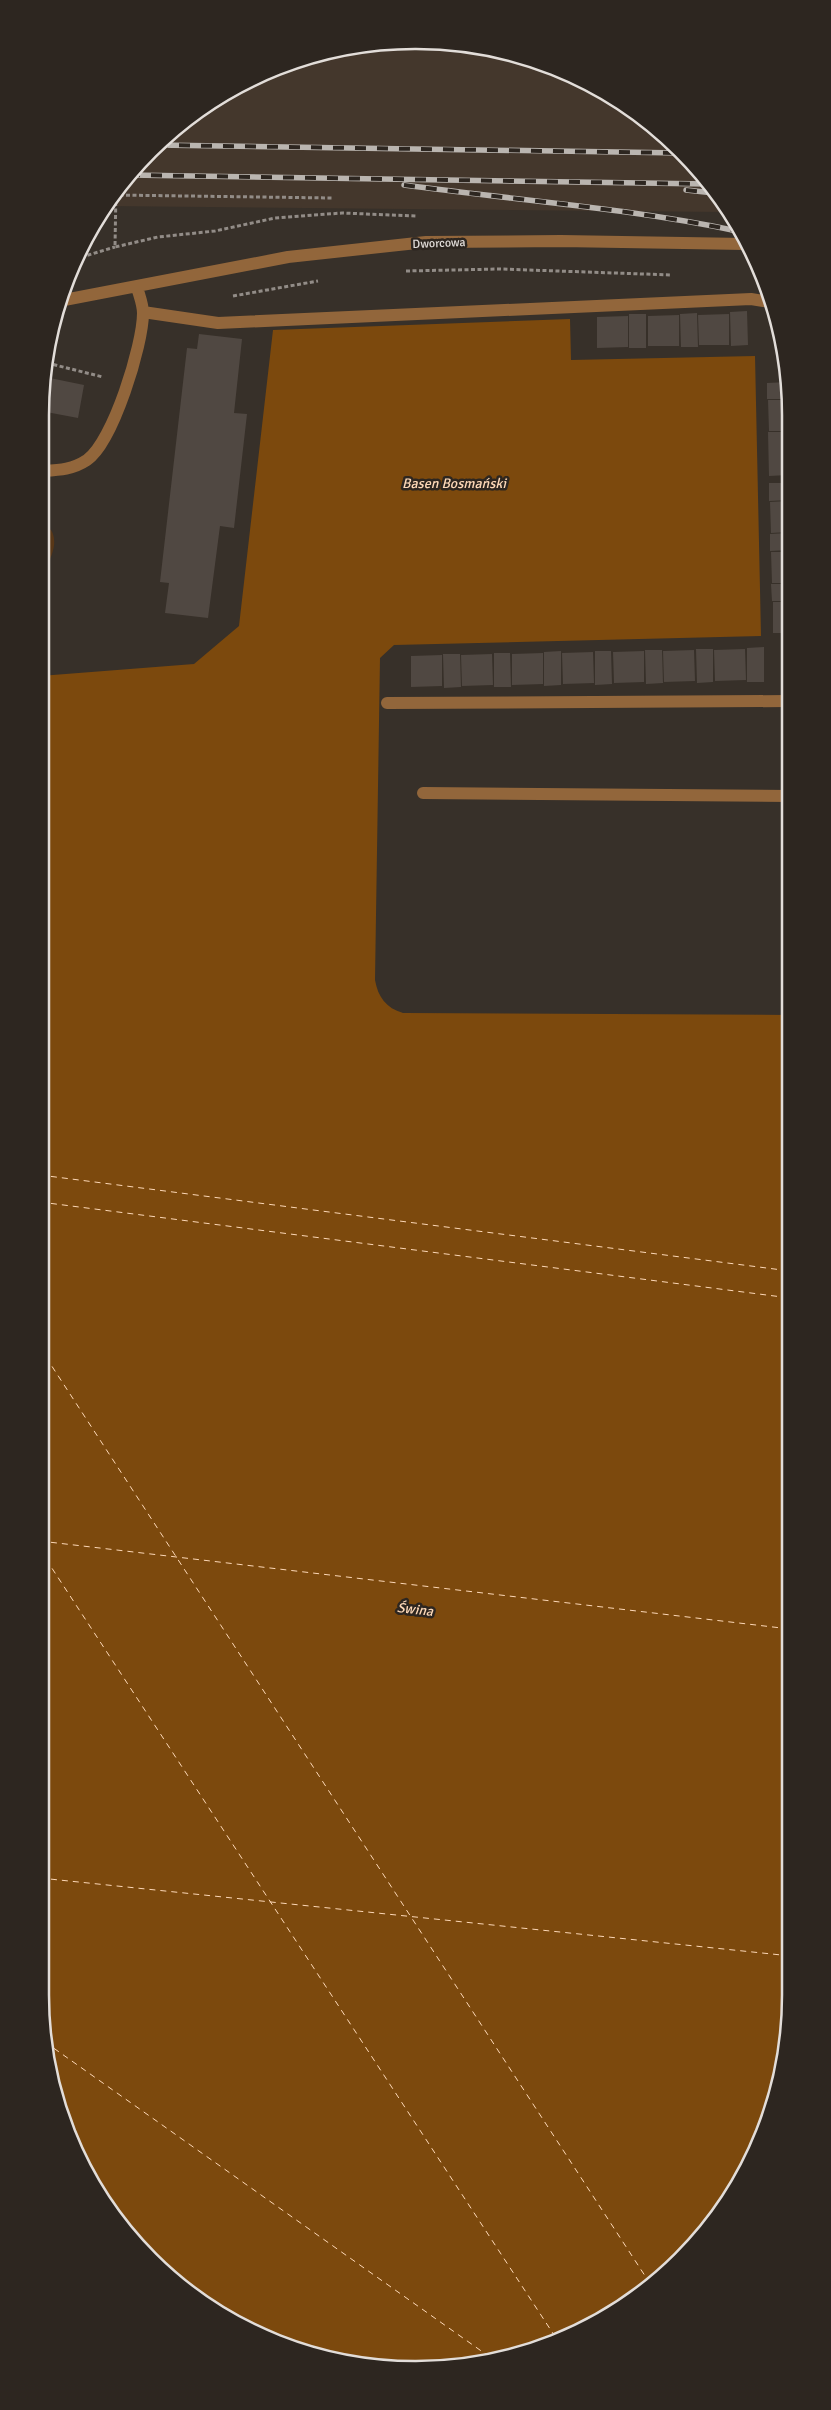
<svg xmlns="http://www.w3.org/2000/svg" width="831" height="2410" font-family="Signika,sans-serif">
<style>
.built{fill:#44372c}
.green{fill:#583717}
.water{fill:#7c490d}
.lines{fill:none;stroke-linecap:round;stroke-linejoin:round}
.ferry{stroke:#fdd8b7;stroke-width:1;stroke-dasharray:6 5;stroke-linecap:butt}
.building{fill:#504842}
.path{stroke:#928c87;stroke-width:3;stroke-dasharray:4 2.5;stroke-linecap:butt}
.minor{stroke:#92663b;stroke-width:12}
.rail-casing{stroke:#bab5b0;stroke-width:5.5}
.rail{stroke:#2d2620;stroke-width:4;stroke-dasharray:11;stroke-linecap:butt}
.labels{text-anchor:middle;stroke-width:5;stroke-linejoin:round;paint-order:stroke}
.street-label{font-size:12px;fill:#e2ddd9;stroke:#2d2620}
.water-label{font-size:14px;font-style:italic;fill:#fdd8b7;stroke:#2d2620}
.rim{fill:none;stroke:#e2ddd9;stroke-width:2.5}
</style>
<rect width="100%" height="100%" fill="#373029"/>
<path class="built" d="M440,41L512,53L624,103L698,168L725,212L106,206L117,187L168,133L228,90L295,60L366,43Z"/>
<path class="green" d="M40,524L51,530C60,545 48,564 40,576Z"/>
<path class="water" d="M570,319L571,360L755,356L761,636L394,645L380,658L375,980C378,997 386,1008 403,1013L789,1015L791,1995L778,2091L728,2203L681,2260L624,2307L512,2357L440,2369L367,2367L249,2331L187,2292L133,2242L68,2138L47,2067L40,1994V676L194,664L239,626L273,330Z"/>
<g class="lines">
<path class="ferry" d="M40,1175L790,1271
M40,1202L790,1298
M40,1348L651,2285
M40,1541L790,1629
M40,1550L556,2338
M40,1878L791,1956
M45,2042L494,2360"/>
</g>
<path class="building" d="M747,311L748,345L731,346L730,312Z
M697,313L698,347H681L680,314Z
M629,314H646V348H629Z
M729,314V345H699L698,315Z
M679,315V346H648V316Z
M628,316V347L597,348V317Z
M199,334L242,339L234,413L247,414L234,528L220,526L208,618L165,613L169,583L160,582L187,348L197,349Z
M45,377L84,385L78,418L41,411Z
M788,382V399H767V383Z
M768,400H788V431H769Z
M768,432H788V475L769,476Z
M769,483H788V500L769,501Z
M788,501V532L771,533L770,502Z
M788,533V550L770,551V534Z
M771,552H788V583H772Z
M771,584H788V601H772Z
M773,602H788V633H773Z
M764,647V682H747V648Z
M696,649H713V682L697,683Z
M745,649L746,680L715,681L714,650Z
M645,650H662L663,683L646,684Z
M694,650L695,681L664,682L663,651Z
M561,651V685L544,686V652Z
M595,651H611L612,684L595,685Z
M644,651V682L614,683L613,652Z
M593,652L594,683L563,684L562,653Z
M494,653H510L511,687H494Z
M543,653V684L512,685V654Z
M443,654H460L461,687L444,688Z
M492,654L493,685L462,686L461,655Z
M442,655V686L411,687V656Z"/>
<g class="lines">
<path class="path" d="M116,189L115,247L158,237L215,231L275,218L342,213L416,216
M113,195L332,198
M75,259L115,247
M406,271L500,269L672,275
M233,296L318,281
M47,363L103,377"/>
<path class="minor" d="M59,301L288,257L426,242L561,241L745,244
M143,312L218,323L751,299L770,302
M40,471C58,470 72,470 87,460C113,442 143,345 143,313C143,304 139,295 137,287
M387,703L788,701
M423,793L789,796"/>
<defs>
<path id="rail" d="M157,145L681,153
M129,175L708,184
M404,185C515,200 628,208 737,231
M686,190L714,193"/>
</defs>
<use href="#rail" class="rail-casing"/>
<use href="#rail" class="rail"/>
</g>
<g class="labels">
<g class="street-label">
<text transform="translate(439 243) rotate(-2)" y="4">Dworcowa</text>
</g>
<g class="water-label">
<text x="454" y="488">Basen Bosmański</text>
<text transform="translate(415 1609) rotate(6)" y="5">Świna</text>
</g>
</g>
<path d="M0 0H831V2410H0ZM415 49H416A366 366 0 0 1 782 415V1995A366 366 0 0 1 416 2361H415A366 366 0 0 1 49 1995V415A366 366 0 0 1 415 49Z" fill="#2d2620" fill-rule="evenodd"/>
<path class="rim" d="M415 49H416A366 366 0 0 1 782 415V1995A366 366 0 0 1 416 2361H415A366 366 0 0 1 49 1995V415A366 366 0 0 1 415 49Z"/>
</svg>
